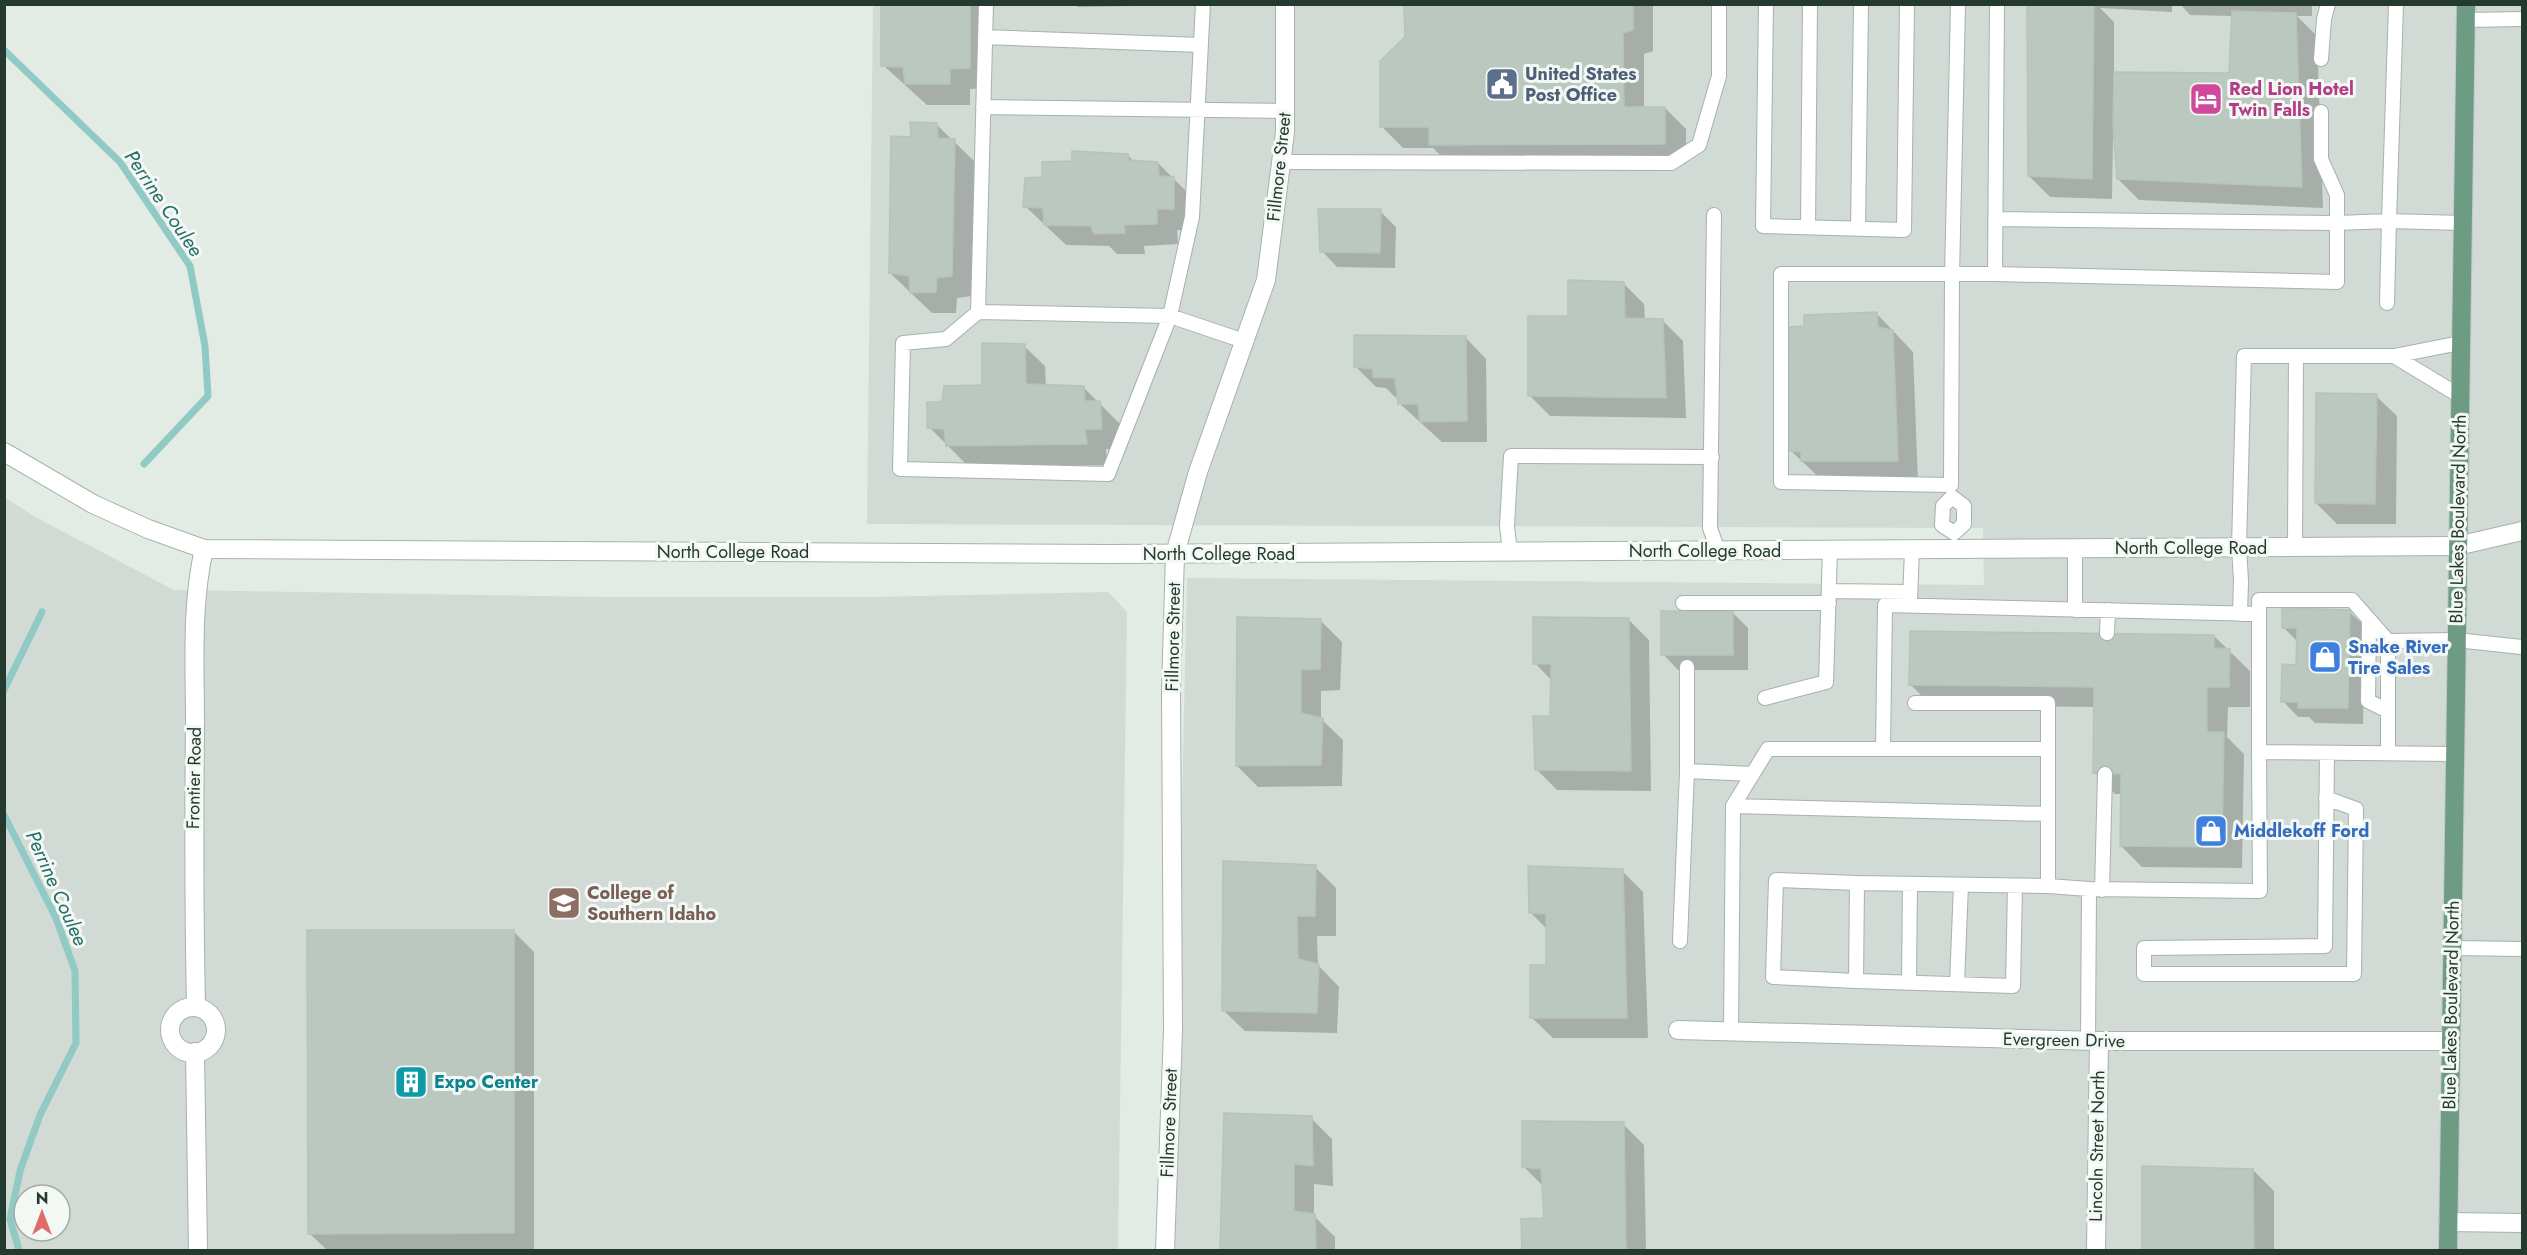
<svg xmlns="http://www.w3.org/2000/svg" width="2527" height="1255" font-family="Jost,sans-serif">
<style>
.built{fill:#d1dad4;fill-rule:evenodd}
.shadow{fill:#0003}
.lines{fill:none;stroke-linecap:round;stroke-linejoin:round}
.stream{stroke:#91c9c4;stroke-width:7}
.building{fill:#bbc8c0;stroke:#b6c3ba;stroke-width:1.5}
.service-casing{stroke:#a6b2ab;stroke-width:16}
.minor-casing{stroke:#a6b2ab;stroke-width:20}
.tertiary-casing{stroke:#a6b2ab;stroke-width:20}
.secondary-casing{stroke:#a3b5aa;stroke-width:20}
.primary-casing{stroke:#c2c8c5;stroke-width:20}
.service{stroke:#fff;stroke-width:14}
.minor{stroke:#fff;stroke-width:18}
.tertiary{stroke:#fff;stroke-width:18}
.secondary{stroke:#fff;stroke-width:18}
.primary{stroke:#6d9b83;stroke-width:18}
.labels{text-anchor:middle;stroke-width:6;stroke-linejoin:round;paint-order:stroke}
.service-label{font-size:18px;font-weight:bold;fill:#4e5e75;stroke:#f3f8f4;text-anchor:start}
.hotel-label{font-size:18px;font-weight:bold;fill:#b23c85;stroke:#f3f8f4;text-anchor:start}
.street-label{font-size:18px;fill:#253a2f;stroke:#f3f8f4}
.shop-label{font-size:18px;font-weight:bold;fill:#366cbe;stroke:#f3f8f4;text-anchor:start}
.education-label{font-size:18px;font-weight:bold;fill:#785e54;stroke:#f3f8f4;text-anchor:start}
.culture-label{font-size:18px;font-weight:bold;fill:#0d838f;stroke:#f3f8f4;text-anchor:start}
.water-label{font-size:20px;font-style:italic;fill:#266e68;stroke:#f3f8f4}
</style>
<rect width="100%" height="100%" fill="#e3ebe5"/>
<path class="built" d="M873,5H2522V1250H1172L1187,578L1984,585L1983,528L867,524Z
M4,497L37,518L174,590L605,597H872L1108,592L1127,612L1118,1250H5ZM24,1195H60V1231H24Z"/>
<path class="shadow" d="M883,4H991V88L970,89V105H927L883,65Z
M1076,4H1190V5L1078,7Z
M1406,4H1653V51L1644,54V109L1665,108L1686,129V164L1451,166L1433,148H1403L1382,127L1406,37Z
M2028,4H2172V12L2100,8L2114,22V73L2230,74L2233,16L2190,15L2180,4H2312V16H2297L2317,36L2323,208L2139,200L2118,179L2115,137H2113L2112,199L2050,197L2029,176Z
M936,124L975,162L972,296L957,298L956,313H932L890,273Z
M1128,155L1134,162L1158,163L1195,200V230H1177L1178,244L1144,246L1145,254H1117L1109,246L1066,245L1025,206L1043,179L1073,162Z
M1380,211L1396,227L1395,268L1337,267L1322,251Z
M1623,283L1644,304L1645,320L1663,321L1683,341L1686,418L1550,416L1529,395L1570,318Z
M1877,314L1913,352L1918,482H1824L1789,449Z
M1466,338L1486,359L1487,442H1442L1399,403L1398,398L1395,397L1386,388L1376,387L1355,366Z
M1024,346L1045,366L1046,387H1083L1120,424L1122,449H1106L1107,465L968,466L929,427L944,404L984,386Z
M2376,396L2397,416L2396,524H2337L2316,503Z
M2349,611L2365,627L2363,724L2315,723L2309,717H2298L2283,701L2298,666V642L2283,627Z
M1733,613L1748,628V670H1678L1663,654Z
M1629,620L1649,640L1651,791L1557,790L1536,769L1552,718V681L1535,663Z
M1321,621L1342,642L1340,690L1321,691V719L1343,740L1342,786L1258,787L1237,766Z
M2214,636L2250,671V707H2228L2227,737L2244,754L2242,868L2142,867L2121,846L2122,794H2115L2095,773V707L1931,705L1910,684Z
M1315,867L1336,888V936H1317L1318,965L1339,987L1337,1033L1245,1031L1224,1011Z
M1622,871L1643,892L1648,1038H1553L1532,1018L1547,967V929L1530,912Z
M513,931L534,952V1250H327L309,1233Z
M1226,1115L1311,1118L1332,1139L1333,1186L1314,1184V1216L1335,1237V1250H1221Z
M1623,1124L1644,1145L1646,1250H1524L1522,1220L1545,1219L1543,1186L1523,1166Z
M2143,1168L2253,1170L2274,1191V1250H2143Z"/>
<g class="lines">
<path class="stream" d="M4,50L120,162L190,266L205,346L208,396L144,464
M4,690L42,612
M4,815L56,918L75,971L76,1043L40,1115L20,1171L10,1219L19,1250"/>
</g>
<path class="building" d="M881,4H970V68L950,69V84H905L903,67L881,66Z
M1404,4H1633V30L1623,33L1624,107H1665V144L1429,145V127H1380V61L1405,37Z
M2027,4H2094L2092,179L2028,176Z
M2232,11L2296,13L2302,187L2117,179L2113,125L2114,72L2229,73Z
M910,122L937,123L938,138L955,139L952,276L937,278L936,292L910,293L909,276L889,273L891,136L911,137Z
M1072,151L1128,154V160L1158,162L1159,176L1174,177V209H1157V224L1124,225L1125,233L1094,234L1091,226L1044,225L1043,208L1023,207L1025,178L1042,177V162L1072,161Z
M1318,209H1381L1380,253L1320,252Z
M1568,280L1624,282L1625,318L1663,319L1666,398L1528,396V316H1568Z
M1877,312L1878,327L1893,330L1898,461H1801V452L1787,450L1789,327L1804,326V315Z
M1354,335L1466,336L1467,421L1420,422L1418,404H1398L1395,378L1373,377V369L1354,367Z
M982,343L1025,344L1026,384L1084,386L1085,401H1100L1102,429H1085L1087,444L946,446L944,429L927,428V402H942L944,386L982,385Z
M2316,393L2377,394L2375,504L2315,503Z
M2282,608L2350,610L2348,708H2298V702H2281L2282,664L2296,665L2297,628H2282Z
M1661,611H1733V655H1661Z
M1237,617L1321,619L1320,669L1301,670V713L1323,718L1321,765L1236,766Z
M1533,617L1629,618L1631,771L1535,770L1533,716H1550L1551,664H1533Z
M1910,631L2214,635V648L2230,649L2229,687H2207V732H2224L2222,847L2120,846L2121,774L2093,773L2094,687L1909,685Z
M1223,861L1316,865L1315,916H1297L1298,959L1319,964L1317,1013L1222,1011Z
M1528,866L1623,869L1627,1018H1530V965H1546V914L1529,913Z
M307,930H514V1233L308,1234Z
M1224,1113L1312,1116L1313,1166L1294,1164V1211L1315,1214L1316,1250H1220Z
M1522,1121L1624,1122L1626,1250H1522L1521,1219L1544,1218L1541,1169L1522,1167Z
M2142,1166L2253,1169L2254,1250H2142Z"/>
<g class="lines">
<defs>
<path id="service" d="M1203,4L1192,217L1170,316L1108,474L900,469L903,343L946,339L978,312L1170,316L1244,341
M1766,4L1763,226L1904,230L1907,4
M1958,4L1952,276L1951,485L1781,482V274H1995L2337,282V195L2321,159V112
M2396,4L2389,221L2463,223
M2466,20L2522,19
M985,37L1201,45
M2321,59L2324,19L2328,4
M983,107L1285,111
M1281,162L1671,163L1699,145L1719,76V4
M1714,215L1710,528L1718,551
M1995,219L2337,223L2389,221L2387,303
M1808,227L1810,4
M1858,229L1861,4
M1995,274L1997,4
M978,312L986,4
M2460,396L2394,356L2460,343
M1952,497L1964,506V524L1954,533L1942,525L1943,506Z
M2295,547L2296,356
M2075,549V610
M1510,552L1507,526L1511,456L1712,457
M1830,591L1910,592
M1910,601L1912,549
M1683,603H1829
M2240,614L2241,581L2239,547L2244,356H2394
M2369,620L2368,701L2388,711
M2107,633L2108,610
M2388,641V753
M1687,667V771L1753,774
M1765,698L1826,682L1830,550
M1915,703H2048V886L2089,889
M1883,749L1885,605L2259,614
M2259,752V600H2352L2388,641L2456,640L2522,647
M2326,798L2356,809L2354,974H2144V948L2325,946L2327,753
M1733,806L1768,749H2048
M2015,886L2013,986L1856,981L1857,883C1921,884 1984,885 2048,886
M2102,890L2105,774
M1680,941L1687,771
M2452,948L2522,949
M1856,981L1773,977L1776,880L1857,883
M1909,982L1910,884
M1957,983L1961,885
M1731,1032L1733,806L2048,814
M2088,1041L2089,889L2260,891L2259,752L2454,754"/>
<path id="minor" d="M196,1007C194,913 194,818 195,723C195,665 191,606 204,549
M170 1030a23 23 0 1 1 46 0a23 23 0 1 1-46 0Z
M1678,1030L2099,1041H2450
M195,1052L198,1250
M2448,1222L2522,1223
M1165,1250L1173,1030L1171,691L1175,554
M2096,1250L2099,1041"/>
<path id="tertiary" d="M2457,546L2522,531
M1175,554L1198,472L1266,280L1285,132V4"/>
<path id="secondary" d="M4,452L93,504L148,529L204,549L1109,554L2457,546"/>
<path id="primary" d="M2448,1250L2466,4"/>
</defs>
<use href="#service" class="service-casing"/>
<use href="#minor" class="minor-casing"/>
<use href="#tertiary" class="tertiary-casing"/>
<use href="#secondary" class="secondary-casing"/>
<use href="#primary" class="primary-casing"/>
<use href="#service" class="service"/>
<use href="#minor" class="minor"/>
<use href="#tertiary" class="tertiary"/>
<use href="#secondary" class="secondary"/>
<use href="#primary" class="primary"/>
</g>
<defs>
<symbol id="civic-square" viewBox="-11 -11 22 22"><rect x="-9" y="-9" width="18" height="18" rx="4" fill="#5c6f8a" stroke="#f3f8f4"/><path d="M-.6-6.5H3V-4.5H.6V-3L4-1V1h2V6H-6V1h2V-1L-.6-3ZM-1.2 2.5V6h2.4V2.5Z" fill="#fff"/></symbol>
<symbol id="hotel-square" viewBox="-11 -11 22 22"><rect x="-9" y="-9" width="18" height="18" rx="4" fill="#d1479c" stroke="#f3f8f4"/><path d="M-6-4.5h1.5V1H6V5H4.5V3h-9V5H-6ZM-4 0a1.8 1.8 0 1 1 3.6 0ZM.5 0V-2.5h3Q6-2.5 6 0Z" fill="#fff"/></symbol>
<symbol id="shop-square" viewBox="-11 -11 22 22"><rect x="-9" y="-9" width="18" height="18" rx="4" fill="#3f7fe0" stroke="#f3f8f4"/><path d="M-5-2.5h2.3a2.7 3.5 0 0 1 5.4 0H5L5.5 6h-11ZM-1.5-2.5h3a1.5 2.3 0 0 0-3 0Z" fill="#fff"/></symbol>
<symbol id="university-square" viewBox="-11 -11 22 22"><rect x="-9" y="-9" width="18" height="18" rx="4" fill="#8d6e63" stroke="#f3f8f4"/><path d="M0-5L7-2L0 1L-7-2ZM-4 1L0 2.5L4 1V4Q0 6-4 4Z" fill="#fff"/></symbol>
<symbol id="building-square" viewBox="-11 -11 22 22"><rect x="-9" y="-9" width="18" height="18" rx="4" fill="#0f9aa8" stroke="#f3f8f4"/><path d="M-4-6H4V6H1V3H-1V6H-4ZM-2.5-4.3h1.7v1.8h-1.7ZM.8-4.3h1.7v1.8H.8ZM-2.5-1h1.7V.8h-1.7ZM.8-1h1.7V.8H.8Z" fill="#fff"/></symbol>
</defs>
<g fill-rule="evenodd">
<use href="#civic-square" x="1483" y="65" width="38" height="38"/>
<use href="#hotel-square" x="2187" y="80" width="38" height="38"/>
<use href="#shop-square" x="2306" y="638" width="38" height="38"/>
<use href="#shop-square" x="2192" y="812" width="38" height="38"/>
<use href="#university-square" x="545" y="884" width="38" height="38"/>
<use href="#building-square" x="392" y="1063" width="38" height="38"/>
</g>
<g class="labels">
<g class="service-label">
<text x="1525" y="80">United States<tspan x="1525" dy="21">Post Office</tspan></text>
</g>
<g class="hotel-label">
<text x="2229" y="95">Red Lion Hotel<tspan x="2229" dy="21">Twin Falls</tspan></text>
</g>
<g class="street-label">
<text transform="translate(1279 167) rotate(-84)" y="6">Fillmore Street</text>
<text transform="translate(2458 519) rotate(-89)" y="6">Blue Lakes Boulevard North</text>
<text x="2191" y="554">North College Road</text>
<text x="1705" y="557">North College Road</text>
<text x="733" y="558">North College Road</text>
<text x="1219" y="560">North College Road</text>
<text transform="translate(1173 637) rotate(-89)" y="6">Fillmore Street</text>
<text transform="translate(194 778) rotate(-89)" y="6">Frontier Road</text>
<text transform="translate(2451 1005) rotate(-89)" y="6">Blue Lakes Boulevard North</text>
<text transform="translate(2064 1040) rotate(1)" y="6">Evergreen Drive</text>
<text transform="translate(1169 1123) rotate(-88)" y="6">Fillmore Street</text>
<text transform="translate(2097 1146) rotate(-89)" y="6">Lincoln Street North</text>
</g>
<g class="shop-label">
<text x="2348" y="653">Snake River<tspan x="2348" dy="21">Tire Sales</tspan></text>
<text x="2234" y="837">Middlekoff Ford</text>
</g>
<g class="education-label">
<text x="587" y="899">College of<tspan x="587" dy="21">Southern Idaho</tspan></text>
</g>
<g class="culture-label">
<text x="434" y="1088">Expo Center</text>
</g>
<g class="water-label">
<text transform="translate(164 203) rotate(56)" y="7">Perrine Coulee</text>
<text transform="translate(57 888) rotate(66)" y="7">Perrine Coulee</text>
</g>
</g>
<rect width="2527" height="1255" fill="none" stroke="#253a2f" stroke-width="12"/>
<g transform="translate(42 1213)"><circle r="28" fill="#f3f8f4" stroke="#a1aca5" stroke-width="1.5"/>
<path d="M0-4.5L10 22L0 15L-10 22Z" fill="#e06b6b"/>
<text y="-9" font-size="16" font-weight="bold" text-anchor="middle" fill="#253a2f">N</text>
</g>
</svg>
